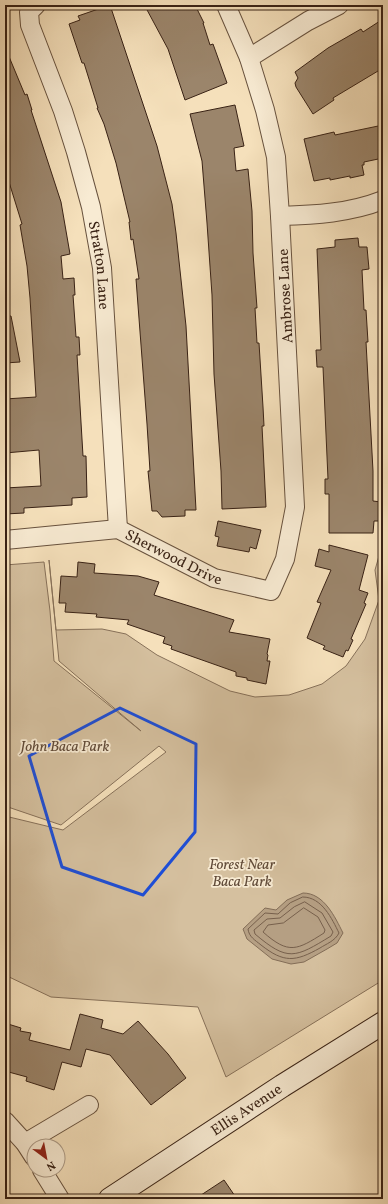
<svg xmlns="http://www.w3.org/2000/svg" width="388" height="1204" font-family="Vollkorn,serif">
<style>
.green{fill:#d5c09f;stroke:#87715a}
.water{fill:#b59f83;stroke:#836d57}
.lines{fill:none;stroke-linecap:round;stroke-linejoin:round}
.shore{stroke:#77604c;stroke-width:1}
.building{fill:#9b856b;stroke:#392215}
.street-casing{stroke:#68523e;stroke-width:20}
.secondary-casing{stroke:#392215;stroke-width:24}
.street{stroke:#f8ebd3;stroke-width:18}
.secondary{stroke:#f8ebd3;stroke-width:22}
.marked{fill:none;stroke:#1d4ed8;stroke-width:3;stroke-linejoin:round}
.labels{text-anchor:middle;stroke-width:3.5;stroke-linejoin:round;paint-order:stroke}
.street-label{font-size:15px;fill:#392215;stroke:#f8ebd3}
.park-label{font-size:15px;font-style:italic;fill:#604a38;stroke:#f8ebd3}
</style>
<rect width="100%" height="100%" fill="#f5e0bb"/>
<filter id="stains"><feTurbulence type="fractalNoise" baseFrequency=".005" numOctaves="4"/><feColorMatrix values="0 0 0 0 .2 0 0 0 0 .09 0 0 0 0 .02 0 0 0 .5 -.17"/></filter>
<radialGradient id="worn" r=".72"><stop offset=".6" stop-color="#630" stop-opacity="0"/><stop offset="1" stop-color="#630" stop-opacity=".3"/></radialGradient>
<path class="green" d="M383,542V980L226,1077L198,1007L51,997L5,975V816L63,830L166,752L159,746L61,825L5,806V565L44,562L50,611L54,661L141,731L59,661L49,560L56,630L102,629L126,634L157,655L230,691L255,697L289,695L322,684L346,666L365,639L379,600L375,570Z"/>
<path class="water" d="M303,893C324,893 335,917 343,933L337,943L327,949L304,962L291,964L272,959L247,939L243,929L265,908L276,910L287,900Z"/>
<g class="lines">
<path class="shore" d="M303,897C322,897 332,919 339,933C335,941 326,944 320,948C295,962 284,963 261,945C255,940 249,937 248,929L265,913L278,914L290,903Z
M305,902L322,913L333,932L331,936C295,958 288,962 255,934L254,930L267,919L280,918L294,907Z
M304,908L318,917L325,930L324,933C297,950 289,955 263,932L268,925L283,923Z"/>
</g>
<path class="building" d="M110,5L157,146L172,204L176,233L186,326L196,510H185V516L162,517L157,511H152L148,471H150L147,424L136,279H139L133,239L131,240L129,222H130L116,163L104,124L97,108H98L84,63H82L69,24L80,20L78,16Z
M154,5H195L204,23H203L210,45L213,44L227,83L185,100L168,49L146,8Z
M383,19V68L333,98L334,100L313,114L296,87L295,83L298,78L295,72L328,48L361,29L363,32Z
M5,47L25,95L27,94L32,110H31L61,202L70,254L61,256L63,279L74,278L75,295H73L76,337H79L80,355H77L83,456H86L87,497L72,498V505L24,508V513L5,514V488L41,486L39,450L5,453V399L36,397L30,298L27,266L20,225L22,224L9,182H5Z
M235,105L244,146L234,148L236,171L248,169L252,211L253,253L257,308H255L257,343H259L263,407L264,426H262L266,507L222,509L221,471L214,374L212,295L207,223L202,161L190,114Z
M383,125V158L364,162V165H362L364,175L350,178V176L330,180V178L314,181L304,139L334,132L335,135Z
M358,238L359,247H367L369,269L362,270L364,310H366L368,342H366L373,471V501L381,502L380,521H374L373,533H329V494H325V479H328L323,367H317L316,350H321L317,249L335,247V240Z
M5,316H11L20,362L5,363Z
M218,521L261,530L256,549L250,547L249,552L217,546L219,537L215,536Z
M329,545L368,555L359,590L368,593L364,603L366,604L351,639L353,640L348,651L346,650L343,657L323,649L325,646L307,638L321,603L317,602L331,570L315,566L319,549L329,552Z
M78,562L95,564L94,573L138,576L159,582L154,595L234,620L229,632L270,639L267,654L268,655L267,661H270L266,684L247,680V678L236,676V672L171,649L172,646L163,643L165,637L127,624L129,620L96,617L97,614L65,612L66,603H59L61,576L77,577Z
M80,1014L103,1020L101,1028L123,1034L138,1021L168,1054L186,1078L151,1105L110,1055L86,1049L81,1067L62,1062L54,1090L26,1081L27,1077L5,1071V1032L8,1024L21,1028L20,1031L31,1033L29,1040L70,1050Z
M224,1180L237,1199H195Z"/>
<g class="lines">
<defs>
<g id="street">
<path id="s1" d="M36,5L29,12L30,25L63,111L76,152L91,207L102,268L118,529"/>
<path d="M249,58L308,21L339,5"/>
<path d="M280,216C315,215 350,213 383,200"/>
<path id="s2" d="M5,540L118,529L214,578L271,591L285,559L295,507L280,216L276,157L265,110L249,58L226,5"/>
<path d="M5,1121L25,1143L34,1157"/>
<path d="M25,1143L89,1105"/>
<path d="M42,1170L60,1199"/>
</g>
<g id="secondary">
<path id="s3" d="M110,1199L282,1086L383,1023"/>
</g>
</defs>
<use href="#street" class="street-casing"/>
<use href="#secondary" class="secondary-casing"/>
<use href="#street" class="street"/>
<use href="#secondary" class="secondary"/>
</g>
<path class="marked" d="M120,708L196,744L195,832L143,895L62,867L29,756Z"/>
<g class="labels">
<g class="street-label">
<text dy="5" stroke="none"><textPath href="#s1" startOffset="274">Stratton Lane</textPath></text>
<text transform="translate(285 296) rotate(-93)" y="5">Ambrose Lane</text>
<text dy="5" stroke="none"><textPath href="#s2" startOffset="176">Sherwood Drive</textPath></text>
<text dy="5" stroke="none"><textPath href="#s3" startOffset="163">Ellis Avenue</textPath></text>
</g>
<g class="park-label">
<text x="65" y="751">John Baca Park</text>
<text x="242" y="869">Forest Near<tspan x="242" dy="17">Baca Park</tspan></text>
</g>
</g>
<rect width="388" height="1204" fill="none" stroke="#f5e0bb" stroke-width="20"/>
<rect x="6" y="6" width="376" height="1192" fill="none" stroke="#392215" stroke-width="2"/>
<rect x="10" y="10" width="368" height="1184" fill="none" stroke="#392215"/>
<g transform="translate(46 1158) rotate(148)"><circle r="19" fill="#f8ebd3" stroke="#ac9b87"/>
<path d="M0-3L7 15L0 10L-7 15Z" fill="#8f2418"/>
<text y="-6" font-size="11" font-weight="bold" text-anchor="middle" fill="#392215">N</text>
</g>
<rect width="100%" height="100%" filter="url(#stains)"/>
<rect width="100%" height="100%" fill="url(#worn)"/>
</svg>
